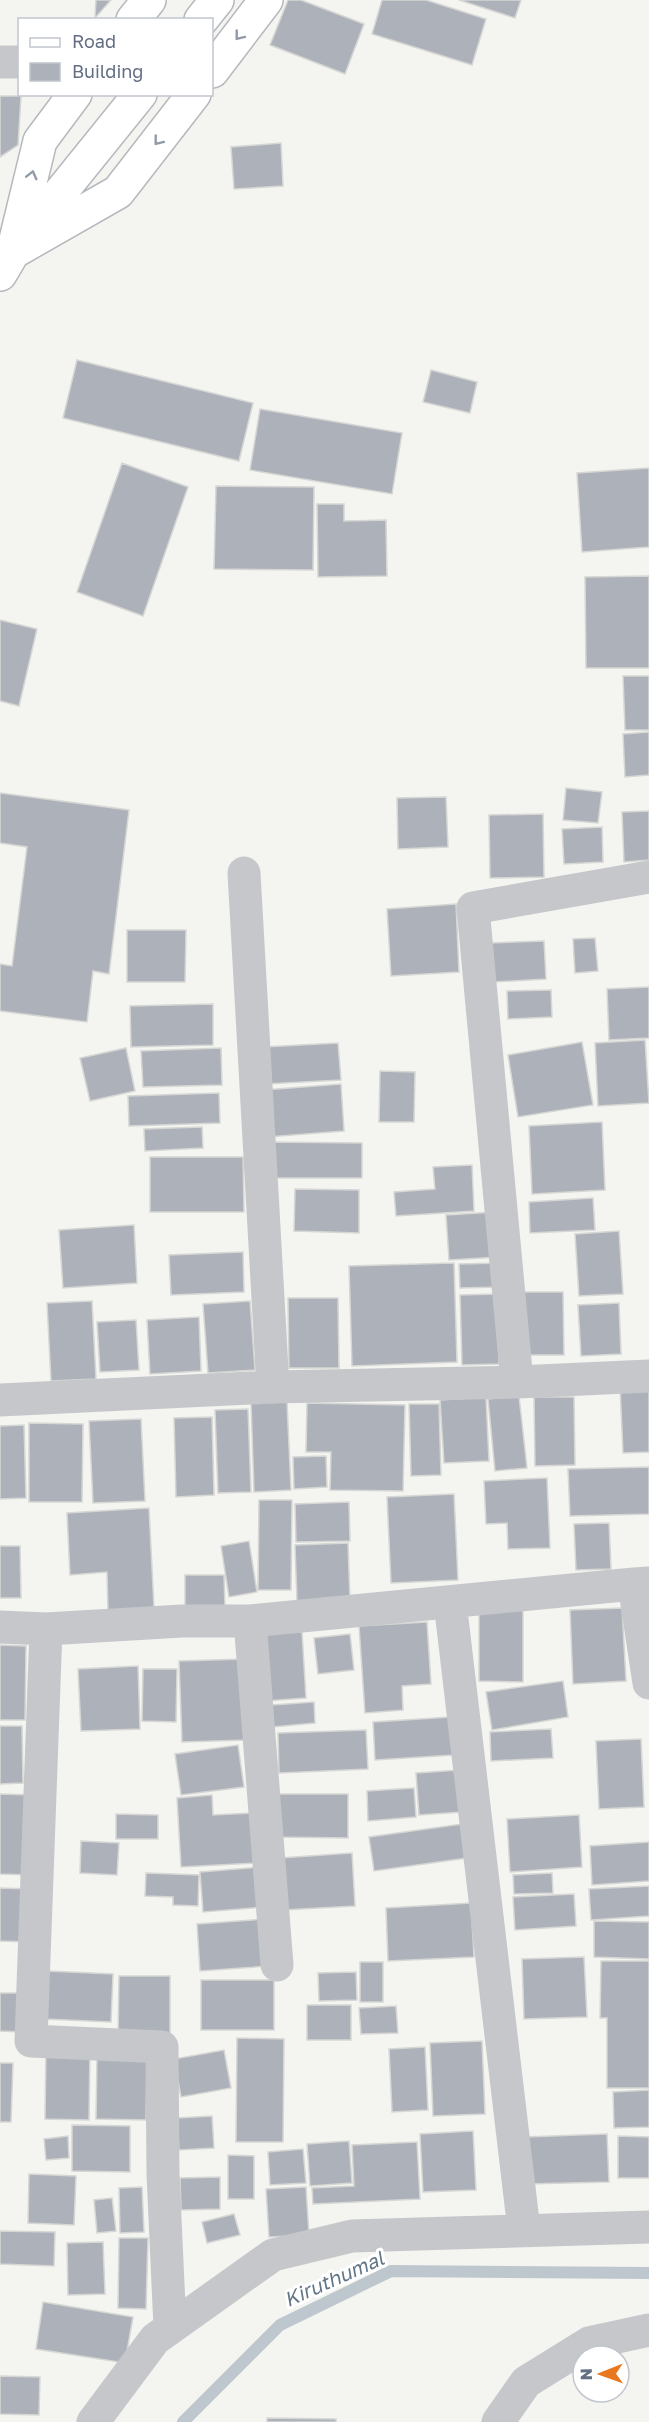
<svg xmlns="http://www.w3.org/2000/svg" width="649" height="2422" font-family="'Golos Text',sans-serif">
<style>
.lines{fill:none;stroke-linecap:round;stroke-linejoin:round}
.stream{stroke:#bfc7ce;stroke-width:12}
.building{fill:#adb2ba;stroke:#d6d6d4;stroke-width:1.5}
.major-casing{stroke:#b5b8bd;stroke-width:36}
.minor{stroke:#c5c7cb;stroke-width:33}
.major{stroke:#fff;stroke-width:33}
.oneway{stroke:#929aa8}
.labels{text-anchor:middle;stroke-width:6;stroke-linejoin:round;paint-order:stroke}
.water-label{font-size:20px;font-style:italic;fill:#637688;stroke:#fff}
</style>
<rect width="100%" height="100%" fill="#f4f5f1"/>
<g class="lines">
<path class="stream" d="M183,2422L280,2325L391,2271L649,2273"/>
</g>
<path class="building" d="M96,0H111L95,18Z
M288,0H301L364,24L345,74L270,45Z
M382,0H426L486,19L472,65L372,34Z
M459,0H521L515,18Z
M0,96H21L18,145L0,157Z
M281,143L283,186L234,189L231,147Z
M77,360L253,403L239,461L63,418Z
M431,370L477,382L470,413L423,402Z
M260,409L402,433L392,494L250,470Z
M122,463L188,487L143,616L77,592Z
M649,468V547L582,552L577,473Z
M216,486L314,487L313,570L214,569Z
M317,504H344V521L386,520L387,576L318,577Z
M649,576V668H586L585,577Z
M0,620L37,629L19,706L0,701Z
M623,676H649V730H625Z
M649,732V775L625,777L623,734Z
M566,788L602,792L598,823L563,820Z
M0,793L129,810L109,974L93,971L87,1022L0,1011V964L12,966L27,847L0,843Z
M446,797L448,847L398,849L397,798Z
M649,811V860L624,862L622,812Z
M543,814L544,877L490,878L489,815Z
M602,827L603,862L564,864L562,829Z
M456,904L459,972L391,976L387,909Z
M127,930H186L185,982H127Z
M595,938L598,971L575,973L573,939Z
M544,941L546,979L493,982L491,943Z
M649,987V1038L609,1040L607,989Z
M551,990L552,1017L508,1019L507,991Z
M213,1004V1045L131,1047L130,1006Z
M645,1040L649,1103L598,1106L595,1043Z
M582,1042L593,1105L518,1117L508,1055Z
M338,1043L341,1080L265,1084L263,1047Z
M126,1048L135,1091L90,1101L80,1058Z
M221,1048L222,1085L143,1087L141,1051Z
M380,1071L415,1072L414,1122H379Z
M341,1084L344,1131L267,1137L264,1090Z
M219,1093L220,1123L129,1126L128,1096Z
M602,1122L605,1190L532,1194L529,1126Z
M202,1127L203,1148L145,1151L144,1129Z
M268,1142L362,1143V1178H268Z
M150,1157H243L244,1212H150Z
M472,1165L474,1211L396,1216L394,1192L435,1189L433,1167Z
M295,1189L359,1190V1233L294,1231Z
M593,1198L595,1230L530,1233L529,1202Z
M496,1212L499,1257L449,1260L446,1215Z
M134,1225L137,1283L63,1288L59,1230Z
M619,1231L623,1294L579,1296L575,1234Z
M243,1252L244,1292L171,1295L169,1255Z
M454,1263L457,1362L352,1366L349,1266Z
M500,1263L501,1287L460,1288L459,1264Z
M516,1292H563L564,1355H517Z
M497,1294L499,1364L462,1365L460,1295Z
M288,1298H338L339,1368H289Z
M92,1301L96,1379L51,1381L47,1303Z
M250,1301L255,1370L208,1373L203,1304Z
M619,1303L621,1354L581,1356L578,1305Z
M199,1317L201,1371L150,1374L147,1320Z
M136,1320L139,1370L100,1372L97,1322Z
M649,1386V1452L623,1453L620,1387Z
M519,1396L527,1468L495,1471L488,1399Z
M486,1397L489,1461L444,1463L440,1400Z
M534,1397H574L575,1465L535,1466Z
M287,1402L291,1490L254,1492L251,1403Z
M307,1403L405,1405L403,1491L330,1490L331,1452H306Z
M409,1404H439L441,1475L411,1476Z
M248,1409L251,1492L218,1493L215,1410Z
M212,1417L214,1495L176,1497L174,1418Z
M141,1419L145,1501L93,1503L89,1421Z
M29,1423L83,1424L82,1502H29Z
M24,1425L26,1498L0,1499V1426Z
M326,1456L327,1487L294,1489L293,1457Z
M649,1467V1514L570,1516L568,1469Z
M547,1478L550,1548L508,1549L507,1523L486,1524L484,1481Z
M454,1494L458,1580L391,1583L387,1497Z
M259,1500H292L291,1590H258Z
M349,1502L350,1541L296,1542L295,1504Z
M149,1508L154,1608L108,1611L107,1572L70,1575L67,1513Z
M609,1523L611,1569L576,1570L574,1524Z
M249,1541L257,1592L229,1597L221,1546Z
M348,1543L350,1600L297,1601L295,1545Z
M0,1546H20L21,1598H0Z
M185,1575H224L225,1608H185Z
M479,1608L523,1609V1682L479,1681Z
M622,1608L626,1681L573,1684L570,1610Z
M427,1622L431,1684L402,1686L403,1710L365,1713L359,1626Z
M302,1632L306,1698L265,1701L261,1634Z
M350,1634L354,1670L318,1674L314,1638Z
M0,1645L26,1646L25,1720H0Z
M245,1659L247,1740L182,1742L179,1661Z
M138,1666L140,1729L81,1731L78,1669Z
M143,1669H177L176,1722L142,1721Z
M563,1681L568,1717L492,1730L486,1692Z
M314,1702L315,1723L273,1727L272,1705Z
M451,1717L454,1755L375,1760L373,1722Z
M0,1726H22L23,1783L0,1784Z
M551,1729L553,1758L491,1761L490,1732Z
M366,1730L368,1769L279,1773L278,1733Z
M641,1739L644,1807L599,1809L596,1741Z
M238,1745L244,1787L181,1795L175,1754Z
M460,1770L462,1812L419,1815L416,1773Z
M414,1788L416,1817L368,1821L367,1791Z
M0,1794L34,1795L32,1875L0,1874Z
M275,1794H348V1838L275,1837Z
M212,1795L213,1815L252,1813L256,1863L181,1867L177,1798Z
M116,1814L158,1815V1839H116Z
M579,1815L582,1867L510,1872L507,1819Z
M462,1824L467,1858L374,1871L369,1837Z
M81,1841L119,1843L117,1875L80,1873Z
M649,1842V1881L592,1885L590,1846Z
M352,1853L355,1906L283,1910L280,1858Z
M261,1867L264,1907L203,1912L200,1872Z
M146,1873L199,1875L198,1906L173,1905V1897L145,1896Z
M552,1873L553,1893L514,1894L513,1875Z
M649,1886V1916L591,1920L589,1889Z
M0,1888L31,1889L30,1942L0,1941Z
M574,1894L576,1926L515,1930L513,1897Z
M471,1903L474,1957L388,1961L386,1908Z
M266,1919L269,1966L200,1971L197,1924Z
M594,1921L649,1922V1959L594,1957Z
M584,1957L587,2017L524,2019L522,1959Z
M601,1961H649V2088H607V2018H600Z
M360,1962H383V2002H360Z
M47,1971L113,1974L111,2022L45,2019Z
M356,1972L357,2000L319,2001L318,1973Z
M119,1976H170V2037L118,2036Z
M201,1980H274V2030H201Z
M0,1993H22L21,2032L0,2031Z
M307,2005H351V2040H307Z
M396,2006L398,2033L361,2034L359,2008Z
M237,2038L284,2039L283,2142H236Z
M482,2041L485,2114L433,2116L430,2043Z
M46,2047L90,2048L89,2120L45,2119Z
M425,2047L428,2110L392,2112L389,2049Z
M224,2050L231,2088L181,2097L174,2059Z
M97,2056L147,2057L146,2120L96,2119Z
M0,2063H13L11,2122H0Z
M649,2090V2127L614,2128L613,2092Z
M212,2116L214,2148L179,2150L177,2118Z
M72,2125L130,2126V2172L72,2171Z
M473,2131L476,2190L423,2192L420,2134Z
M607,2134L609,2182L526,2184L524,2137Z
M68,2136L69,2158L46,2160L44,2139Z
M618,2136L649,2137V2178H618Z
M349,2141L352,2183L310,2186L307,2144Z
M417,2142L420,2199L313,2204L312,2188L354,2186L352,2145Z
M303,2149L306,2183L270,2185L268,2152Z
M228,2155L254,2156V2199H228Z
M29,2174L76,2176L74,2225L28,2223Z
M220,2177V2209L181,2210L180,2178Z
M142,2187L144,2232L120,2233L119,2188Z
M306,2187L309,2235L269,2237L266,2189Z
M112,2198L116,2231L97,2233L94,2200Z
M234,2214L240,2235L207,2243L202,2222Z
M0,2231L55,2232L54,2266L0,2264Z
M119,2238H148L146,2309L118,2308Z
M103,2242L105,2294L68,2295L67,2243Z
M43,2302L133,2317L125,2363L36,2349Z
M0,2376L40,2377L39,2415L0,2414Z
M267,2418L336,2419V2422H267Z"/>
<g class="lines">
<defs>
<path id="major" d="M133,20L149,0
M201,20L217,0
M212,71L266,0
M23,239L140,94
M13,252L118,192L194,94
M0,274L13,252L40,141L75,94"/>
</defs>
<use href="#major" class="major-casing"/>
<path class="minor" d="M0,62H20
M244,873L273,1387
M517,1382L649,1376
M0,1400L273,1387L517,1382L473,908L649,877
M649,1583L634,1584L649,1683
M450,1602L524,2230
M250,1621L277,1965
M0,1627L46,1629L182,1621H250L634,1584
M46,1629L31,2041L162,2047L163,2174L170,2328
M93,2422L155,2339L273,2255L352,2236L649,2227
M498,2422L526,2382L589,2343L649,2330"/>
<use href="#major" class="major"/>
</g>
<defs><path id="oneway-chevron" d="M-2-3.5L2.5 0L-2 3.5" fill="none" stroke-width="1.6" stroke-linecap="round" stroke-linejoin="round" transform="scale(1.5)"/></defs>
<g class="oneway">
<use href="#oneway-chevron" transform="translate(239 36) rotate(128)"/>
<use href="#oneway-chevron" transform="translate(158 141) rotate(128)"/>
<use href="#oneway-chevron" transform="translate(32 175) rotate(-76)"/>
</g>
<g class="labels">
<g class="water-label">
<text transform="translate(334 2279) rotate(-24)" y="7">Kiruthumal</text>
</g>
</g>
<rect x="18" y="18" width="195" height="78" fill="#ffffff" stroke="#c1c5cd" stroke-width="1.5"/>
<rect x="30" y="38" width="30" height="9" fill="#ffffff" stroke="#c1c5cd" stroke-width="1.5"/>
<text x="72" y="48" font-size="18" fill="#636e83">Road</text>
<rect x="30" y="63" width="30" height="18" fill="#adb2ba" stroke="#c1c5cd" stroke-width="1.5"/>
<text x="72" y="78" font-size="18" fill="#636e83">Building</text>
<g transform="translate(601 2374) rotate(269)"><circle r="28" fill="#ffffff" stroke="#c1c5cd" stroke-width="1.5"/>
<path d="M0-4.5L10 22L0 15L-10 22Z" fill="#e9771d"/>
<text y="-9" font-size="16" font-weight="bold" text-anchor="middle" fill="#636e83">N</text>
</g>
</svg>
